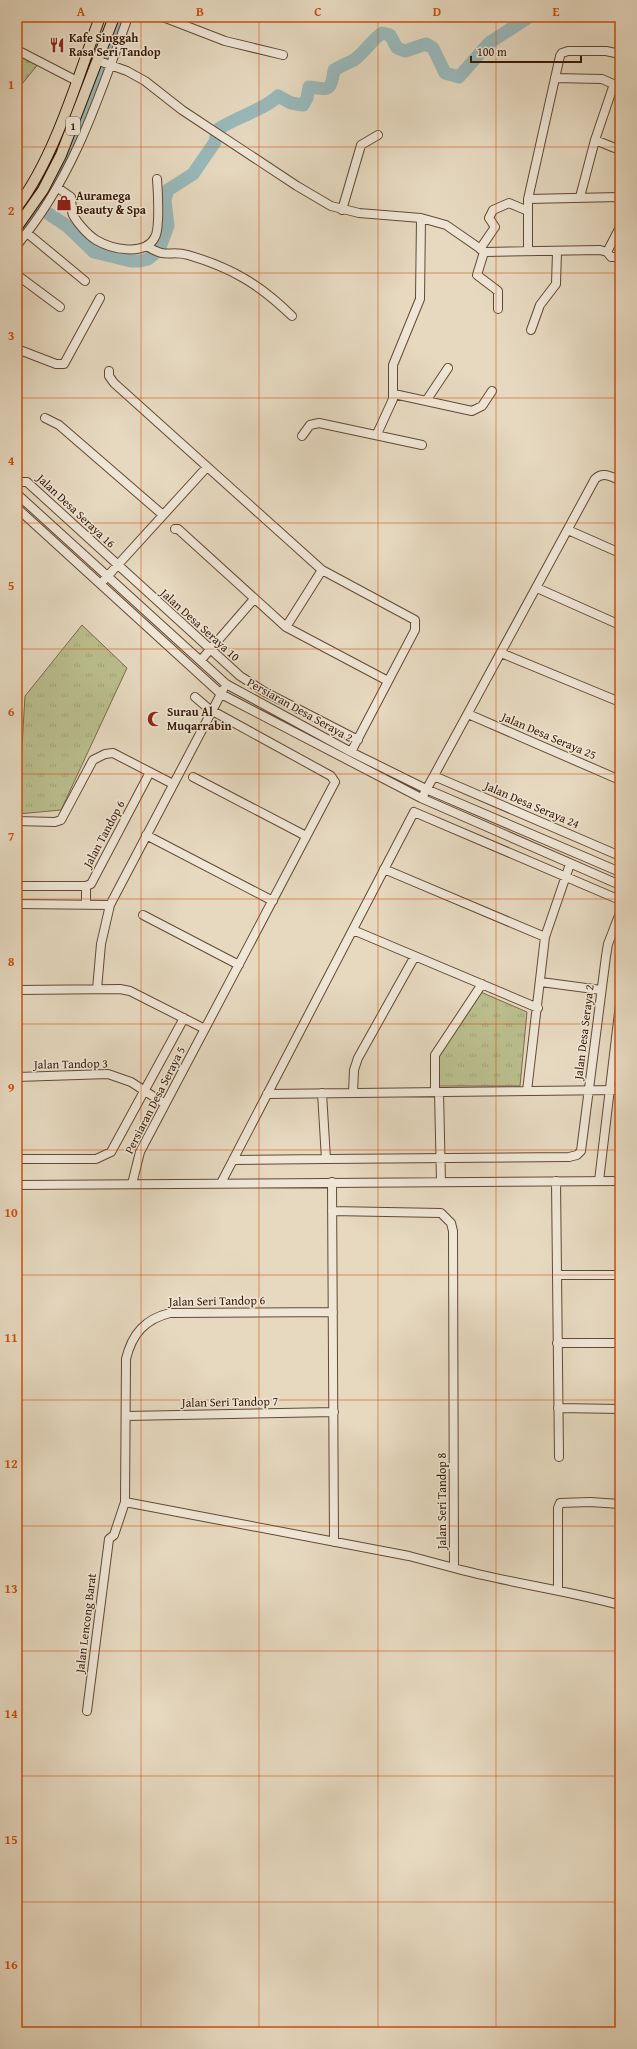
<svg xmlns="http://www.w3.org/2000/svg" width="637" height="2049" font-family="'Gentium Book Plus',serif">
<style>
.cemetery{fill:url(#cemetery-stones);stroke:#796c4a}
.park{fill:url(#park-tufts);stroke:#796c4a}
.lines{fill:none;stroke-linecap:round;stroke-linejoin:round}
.canal{stroke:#99b9bb;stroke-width:8}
.river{stroke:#99b9bb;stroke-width:13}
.minor-casing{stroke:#634934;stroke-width:10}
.major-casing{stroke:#371905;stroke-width:12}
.minor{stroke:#efe6d6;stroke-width:8}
.major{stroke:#e6d9c0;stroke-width:10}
.grid{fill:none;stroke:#cd4f0b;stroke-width:1;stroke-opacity:0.55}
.labels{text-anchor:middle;stroke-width:3;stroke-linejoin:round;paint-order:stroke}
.shield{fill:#efe6d6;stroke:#6e5644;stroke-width:1}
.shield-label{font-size:11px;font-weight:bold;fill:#371905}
.poi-label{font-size:12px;font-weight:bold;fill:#371905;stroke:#efe6d6;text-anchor:start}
.street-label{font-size:12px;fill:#371905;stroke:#efe6d6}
.neatline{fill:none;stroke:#cd4f0b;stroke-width:1.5}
.grid-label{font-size:13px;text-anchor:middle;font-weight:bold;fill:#cd4f0b}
</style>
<defs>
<pattern id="cemetery-stones" width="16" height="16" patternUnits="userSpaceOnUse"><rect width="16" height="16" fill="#bbbe8e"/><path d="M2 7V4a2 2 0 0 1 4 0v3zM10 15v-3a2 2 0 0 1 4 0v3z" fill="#a1a379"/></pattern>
<pattern id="park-tufts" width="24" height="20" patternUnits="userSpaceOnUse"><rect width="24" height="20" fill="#bbbe8e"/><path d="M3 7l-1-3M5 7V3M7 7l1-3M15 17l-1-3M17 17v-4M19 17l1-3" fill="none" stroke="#a1a379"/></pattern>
</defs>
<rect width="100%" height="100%" fill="#e6d9c0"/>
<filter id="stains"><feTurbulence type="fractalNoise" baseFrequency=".005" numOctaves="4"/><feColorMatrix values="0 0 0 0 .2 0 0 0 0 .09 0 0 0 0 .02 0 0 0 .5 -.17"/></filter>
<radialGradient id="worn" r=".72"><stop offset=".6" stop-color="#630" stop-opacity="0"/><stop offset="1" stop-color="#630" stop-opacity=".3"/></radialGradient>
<path class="cemetery" d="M17,52L39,63L22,84L17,88Z"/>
<path class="park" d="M82,625L127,668L61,810L18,814L25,696Z
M476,990L527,1012L520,1086H438V1055Z"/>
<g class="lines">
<path class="canal" d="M17,237C71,175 93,92 120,17"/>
<path class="river" d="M49,214L67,226L94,252L131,261H140L148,259L159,250L168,226L165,200L168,190L193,174L215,142L217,130C234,118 266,109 278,96L291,103L303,105L307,98L309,87C328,89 331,93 334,70C341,66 347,63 354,60C362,55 372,40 382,33L390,35L397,48L405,51L426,44L433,48L445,73L459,77L489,43L529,17"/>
<defs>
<path id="minor" d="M163,17L225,41L283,55
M17,50L77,81
M99,61L127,71L145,81L182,110L297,186L331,206L359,213L421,218L446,225L485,252L600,250L607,252L611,257H620
M555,78L602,79L620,87
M595,140L620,150
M58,188L71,197C72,203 71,211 73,215C78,224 88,235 96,240C111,249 145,257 155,237C160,228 158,191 157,179
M580,197L595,140L614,84
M528,199L620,197
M342,210L361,145L378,135
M27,233L85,281
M17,245C73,179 99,97 128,17
M147,246C166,259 170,250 188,255C232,268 259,284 292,316
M480,249L495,227L489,218L493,210L509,203L528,211
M528,251V199L560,56L562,53L568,51H606L620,54
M484,252L477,275L498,291V309
M607,252L620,227
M17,275L60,307
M531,330L540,305L556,284L557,252
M17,349L56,364H64L100,298
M109,371V376L114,383L322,570L415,620V630L351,752
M394,394L472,411L482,406L492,391
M426,401L448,368
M45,418L59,425L163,515
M377,434L393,399V365L420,299L421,218
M302,436L310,425L319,423L422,445
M17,482H27L240,676L265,692L358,740
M17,494L226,684L351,752L426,789L620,872
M17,508L221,694L421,798L620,885
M175,529H178L286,627L388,681
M568,530L620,553
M104,580L207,467
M537,588L620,625
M286,627L322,570
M501,653L620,702
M201,660L254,599
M468,714L620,780
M434,776L620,856
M193,777L306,836
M424,794L595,479C603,471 611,477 620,480
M17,821L55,822L61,820L93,760L105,754L113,753L173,784
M146,835L273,901
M384,869L545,937
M17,886H86L91,884L150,772
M86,886V904
M17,904L110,905
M143,915L239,965
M353,930L538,1008
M541,982L601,990
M97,989L101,944L110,905L223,690
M17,990L120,989L130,991L205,1029
M17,1077L108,1074L131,1082L165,1104
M527,1091L545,937L570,864
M435,1092V1055L482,984
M439,1092L441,1182
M322,1093L326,1159L569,1157L577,1155L581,1151L606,956L608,944L620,913
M353,1093L354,1070L358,1058L415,956
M267,1094L620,1090
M17,1159H96L111,1152L184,1018
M233,1160L326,1159
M556,1181L559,1457
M599,1181L620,1004
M332,1182L334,1542
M221,1183L414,812L620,900
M132,1184L140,1152L335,782L331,776L209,709L195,697
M17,1185L620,1181
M557,1275H620
M557,1343H620
M558,1408L620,1409
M126,1416L334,1412
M125,1502L409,1556L454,1568L453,1231L451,1223L441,1213L332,1211
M454,1568C509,1583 565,1590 620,1605
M558,1590V1508L560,1503L590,1502L620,1504
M87,1711L109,1539L114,1535L125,1502L126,1359C132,1334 145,1319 170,1313L333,1312"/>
<path id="major" d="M17,207C55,157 78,77 100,17
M17,227L43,190L61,155L114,17"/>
</defs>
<use href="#minor" class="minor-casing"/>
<use href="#major" class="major-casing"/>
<use href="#minor" class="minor"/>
<use href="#major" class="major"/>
</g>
<path class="grid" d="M141,17V2032M259,17V2032M378,17V2032M496,17V2032M17,147H620M17,273H620M17,398H620M17,523H620M17,649H620M17,774H620M17,899H620M17,1024H620M17,1150H620M17,1275H620M17,1400H620M17,1526H620M17,1651H620M17,1776H620M17,1902H620"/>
<defs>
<symbol id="restaurant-bare" viewBox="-9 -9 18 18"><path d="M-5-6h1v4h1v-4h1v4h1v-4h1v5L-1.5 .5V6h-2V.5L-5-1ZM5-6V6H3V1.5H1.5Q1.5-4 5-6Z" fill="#8f2418" stroke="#efe6d6" stroke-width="2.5" paint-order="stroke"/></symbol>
<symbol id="shop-bare" viewBox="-9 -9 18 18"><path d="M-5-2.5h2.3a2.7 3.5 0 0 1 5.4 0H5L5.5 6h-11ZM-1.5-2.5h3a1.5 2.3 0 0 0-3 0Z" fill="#8f2418" stroke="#efe6d6" stroke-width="2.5" paint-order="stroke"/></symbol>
<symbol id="mosque-bare" viewBox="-9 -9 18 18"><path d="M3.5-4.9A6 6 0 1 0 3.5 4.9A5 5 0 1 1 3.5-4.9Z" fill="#8f2418" stroke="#efe6d6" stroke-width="2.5" paint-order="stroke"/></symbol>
</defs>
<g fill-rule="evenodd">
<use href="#restaurant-bare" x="46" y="34" width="22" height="22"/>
<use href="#shop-bare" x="53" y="192" width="22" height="22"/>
<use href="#mosque-bare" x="144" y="708" width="22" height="22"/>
</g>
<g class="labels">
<rect class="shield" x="66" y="117" width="14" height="18" rx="3"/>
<g class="shield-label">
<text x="73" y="130">1</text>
</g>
<g class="poi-label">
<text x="69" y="42">Kafe Singgah<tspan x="69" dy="14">Rasa Seri Tandop</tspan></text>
<text x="76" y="200">Auramega<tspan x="76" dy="14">Beauty &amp; Spa</tspan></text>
<text x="167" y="716">Surau Al<tspan x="167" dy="14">Muqarrabin</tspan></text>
</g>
<g class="street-label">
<text transform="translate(76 511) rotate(43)" y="4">Jalan Desa Seraya 16</text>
<text transform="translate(200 625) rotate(42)" y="4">Jalan Desa Seraya 10</text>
<text transform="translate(300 710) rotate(29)" y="4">Persiaran Desa Seraya 2</text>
<text transform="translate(549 736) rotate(23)" y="4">Jalan Desa Seraya 25</text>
<text transform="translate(532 805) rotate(23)" y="4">Jalan Desa Seraya 24</text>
<text transform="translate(104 834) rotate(-62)" y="4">Jalan Tandop 6</text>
<text transform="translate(584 1032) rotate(-83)" y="4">Jalan Desa Seraya 2</text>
<text transform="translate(71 1064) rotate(-1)" y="4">Jalan Tandop 3</text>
<text transform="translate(155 1100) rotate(-63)" y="4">Persiaran Desa Seraya 5</text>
<text transform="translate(217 1301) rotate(-1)" y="4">Jalan Seri Tandop 6</text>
<text transform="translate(230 1402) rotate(-1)" y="4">Jalan Seri Tandop 7</text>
<text transform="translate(442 1501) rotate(-90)" y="4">Jalan Seri Tandop 8</text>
<text transform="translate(86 1623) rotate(-83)" y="4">Jalan Lencong Barat</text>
</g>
</g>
<rect width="637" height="2049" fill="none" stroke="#e6d9c0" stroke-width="44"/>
<path d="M471 56v6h110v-6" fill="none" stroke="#371905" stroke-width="2"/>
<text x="477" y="56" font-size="12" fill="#371905" stroke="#efe6d6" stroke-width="3" paint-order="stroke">100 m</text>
<rect x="22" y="22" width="593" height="2005" class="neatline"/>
<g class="grid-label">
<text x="81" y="16">A</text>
<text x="200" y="16">B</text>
<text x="318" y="16">C</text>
<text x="437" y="16">D</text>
<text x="556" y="16">E</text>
<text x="11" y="89">1</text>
<text x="11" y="215">2</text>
<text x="11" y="340">3</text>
<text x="11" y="465">4</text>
<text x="11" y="590">5</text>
<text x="11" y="716">6</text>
<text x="11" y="841">7</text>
<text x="11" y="966">8</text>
<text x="11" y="1092">9</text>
<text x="11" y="1217">10</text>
<text x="11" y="1342">11</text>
<text x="11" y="1468">12</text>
<text x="11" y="1593">13</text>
<text x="11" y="1718">14</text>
<text x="11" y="1844">15</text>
<text x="11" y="1969">16</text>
</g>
<rect width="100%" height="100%" filter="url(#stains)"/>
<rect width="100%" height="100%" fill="url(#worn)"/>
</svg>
